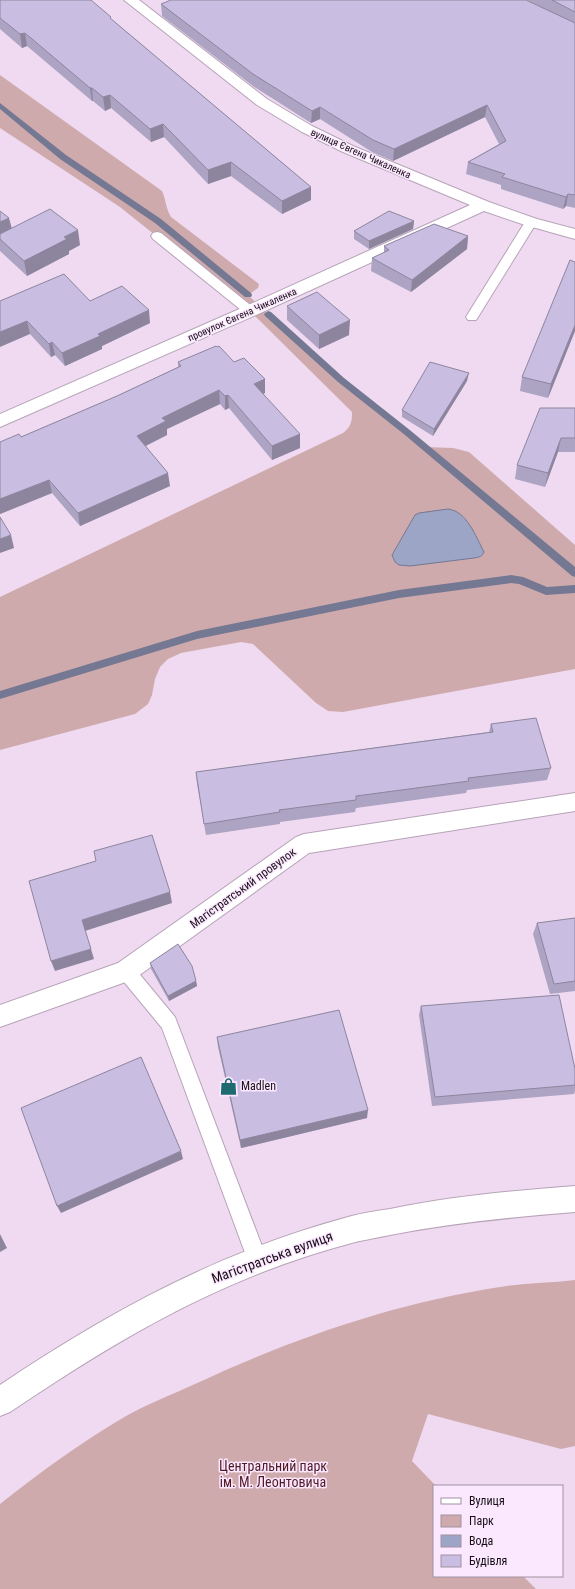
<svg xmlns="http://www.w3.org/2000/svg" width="575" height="1589" font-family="'Roboto Condensed',sans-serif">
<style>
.green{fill:#cfaaad}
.water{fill:#9da5c7;stroke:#747892}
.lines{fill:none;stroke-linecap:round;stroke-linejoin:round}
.stream{fill:#747892;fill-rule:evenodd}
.service-casing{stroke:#b7a3b8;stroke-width:2}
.minor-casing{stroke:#b7a3b8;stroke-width:2}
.primary-casing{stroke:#b7a3b8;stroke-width:2}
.service{fill:#fff;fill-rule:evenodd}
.minor{fill:#fff;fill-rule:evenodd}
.primary{fill:#fff;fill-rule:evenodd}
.wall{fill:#ada3c2}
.shaded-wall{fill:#8d859e}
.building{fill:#c9bee1;stroke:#8d859e}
.labels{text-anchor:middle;stroke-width:3;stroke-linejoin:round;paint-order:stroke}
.far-street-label{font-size:10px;fill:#160f16;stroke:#fce8fe}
.street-label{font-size:12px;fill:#160f16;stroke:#fce8fe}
.poi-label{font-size:12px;fill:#160f16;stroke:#fce8fe;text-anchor:start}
.near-street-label{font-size:14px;fill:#160f16;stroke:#fce8fe}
.near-park-label{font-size:14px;fill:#4f1a24;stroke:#fce8fe}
</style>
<rect width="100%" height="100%" fill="#efdaf1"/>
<path class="green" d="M0,75L162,191C166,200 166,209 171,217L259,284L258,288L248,295L268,314L425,447L453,448L469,452L575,545V669L343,712L328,711L316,703L253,644L241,642L181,653L168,659L160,667L155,679L152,695L148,704L135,714L0,750V597L343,433C351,427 352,422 352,412L250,311L120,207L0,128Z
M575,1280V1446L561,1449L428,1414L412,1461L436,1486H434V1576H523L536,1589H0V1504C39,1473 79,1444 121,1419C144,1405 171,1395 195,1384C291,1339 395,1303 500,1287C525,1283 550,1283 575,1280Z"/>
<path class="water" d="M448,509C467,511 476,537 484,552C482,557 479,557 474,558L410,566L399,565L395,562L392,555L415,515L419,513Z"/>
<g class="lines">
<path class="stream" d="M0,103L66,155L161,219L251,293L252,295L251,297H245L155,223L60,159L0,109Z
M268,311L271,312L344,378L411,431L575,567V577L572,576L405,435L338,382L265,316L264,314Z
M511,575L523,577L547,587L575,585V593L546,595L519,584L511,583L399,598L197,639L0,699V691L197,631L399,590Z"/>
<defs>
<path id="service" d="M531,218L535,220L537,222L478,317L476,320H468L466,317L525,222L527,220Z
M157,232L161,233L254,308L256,311L254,314H246L153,239L151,236L153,233Z
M126,963L132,965L175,1017L268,1262L265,1269L258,1272L251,1269L162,1028L120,977L117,971L120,965Z"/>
<path id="minor" d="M124,0H139L267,99L312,126L353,146L489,202L537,219L575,229V239L525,225L484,211L256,315L0,427V414L244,307L470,205L343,152L302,132L257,105Z
M575,793V811L309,853L134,979L0,1027V1005L118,963L296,837L304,834Z"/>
<path id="primary" d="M575,1186V1212C513,1217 451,1223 390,1235C376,1238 362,1240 348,1244C221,1278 118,1339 10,1412L0,1416V1385C110,1311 219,1252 348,1217C362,1213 376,1211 390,1209C452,1196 512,1191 575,1186Z"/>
</defs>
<use href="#service" class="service-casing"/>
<use href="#minor" class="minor-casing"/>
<use href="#primary" class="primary-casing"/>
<use href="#service" class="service"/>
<use href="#minor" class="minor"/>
<use href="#primary" class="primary"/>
</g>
<path class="wall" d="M0,0L111,19L311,187V200L282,214L231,176L208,184L164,137L151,142L111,108L105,111L93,101H92L27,46L22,48L0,29Z
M527,0H575V208L566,206L563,209L501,189V185L466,174L468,162L499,144L485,117L393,161L372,152L320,119L311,123L253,86L162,16L161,4L540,7Z
M0,211L11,228L80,245L69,251V254L27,276L0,251Z
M414,221L413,229L369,249L354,239V231Z
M468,236L467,249L411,292L371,271L372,258L384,253V246Z
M575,262V331L548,398L520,391L522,377Z
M0,301H90L150,323L102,346V349L65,366L55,355L51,357L30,334Z
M287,306L349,335L319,349L287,320Z
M178,362H234L265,379V393L263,394L300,448L272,460L229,408L225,410L220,404L167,429V435L146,446L170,486L80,526L52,493L0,514V442L21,437L117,396L178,367Z
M467,381L433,436L402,417V410Z
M575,408V452H558L545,487L515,479L517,465Z
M491,724L551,768L547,780L467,790L466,793L356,808L355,812L280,822V824L206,835L197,784L196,772L489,732Z
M575,918V991L550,994L533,934L537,923Z
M150,963L196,981L197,986L169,1001L151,969Z
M421,1006L575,1069V1091L574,1094L432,1106L419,1015Z
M217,1037L367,1118L241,1148L218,1047Z"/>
<path class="shaded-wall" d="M25,33L27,46L22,48L20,34Z
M90,88H92L93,101H92Z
M110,95L111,108L105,111L103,97Z
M487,105L485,117L393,161L394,149Z
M320,107V119L311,123L312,111Z
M163,124L164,137L151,142L150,129Z
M231,162V176L208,184V170Z
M311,187V200L282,214V201Z
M568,194L566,206L563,209L566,197Z
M9,218L12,229L0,234V222Z
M414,221L413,229L369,249V241Z
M78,230L80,245L69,251V254L27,276L24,261L64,237Z
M468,236L467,249L411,292L412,280Z
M149,310L150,323L102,346V349L65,366L62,353L98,334Z
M350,320L349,335L319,349V335Z
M27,321L30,334L0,347V332Z
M575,325V331L548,398L551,384Z
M52,342L55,355L51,357L49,344Z
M469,373L467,381L433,436L434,429Z
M265,379V393L255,397L254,384Z
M219,390L220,404L167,429V435L139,449L137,436L162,418Z
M228,395L229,408L225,410V396Z
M300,434V448L272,460V446Z
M561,438L558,452L545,487L548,473Z
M168,473L170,486L80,526L78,513Z
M49,480L52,493L0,514V499Z
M11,535L14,548L0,553V539Z
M170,892L172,903L85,931L82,920Z
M91,949L94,959L55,971L51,961Z
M196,981L197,986L169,1001L168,996Z
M368,1110L367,1118L241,1148L240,1140Z
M181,1151L183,1159L61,1213L57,1206Z
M0,1234L7,1248L0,1252Z"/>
<path class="building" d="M0,0H91L111,17L110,18L311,187L282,201L231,162L208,170L163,124L150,129L110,95L103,97L92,88H90L25,33L20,34L0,18Z
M171,0H526L575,23V195L568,194L566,197L502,177L505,174L468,162L506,141L487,105L394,149L373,140L320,107L312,111L253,74L161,4Z
M552,0H575V12Z
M50,209L78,230L64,237L67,239L24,261L0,239V234Z
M0,211L9,218L0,222Z
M389,211L414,221L369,241L354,231Z
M434,224L468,236L412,280L372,258L389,250L384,246Z
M570,260L575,262V325L551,384L522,377Z
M64,274L90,301L122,286L149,310L98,334L100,336L62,353L52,342L49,344L27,321L0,332V301Z
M317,292L350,320L319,335L287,306Z
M216,346L217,347L219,346L234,362L244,358L265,379L254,384L300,434L272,446L228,395L225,396L219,390L162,418L166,421L137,436L168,473L78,513L49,480L0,499V442L19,434L21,437L117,396L181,366L178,362Z
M430,362L469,373L434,429L402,410Z
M540,408H575V438H561L548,473L517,465Z
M0,517L11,535L0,539Z
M536,718L551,768L468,778L469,781L356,796V800L279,810L280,812L204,824L196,772L493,732L491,724Z
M152,835L170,892L82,920L91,949L51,961L29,881L96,861L94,851Z
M575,918V981L554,984L537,923Z
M178,944L192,966L196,981L168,996L150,963Z
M559,995L575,1069V1085L435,1097L421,1006Z
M339,1010L368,1110L240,1140L217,1037Z
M141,1057L181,1151L57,1206L21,1108Z"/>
<defs>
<symbol id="shop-bare" viewBox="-9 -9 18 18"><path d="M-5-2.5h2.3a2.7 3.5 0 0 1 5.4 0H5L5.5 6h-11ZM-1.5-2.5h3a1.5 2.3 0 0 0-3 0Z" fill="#1e6a70" stroke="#fce8fe" stroke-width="2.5" paint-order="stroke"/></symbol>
</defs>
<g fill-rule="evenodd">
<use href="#shop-bare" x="216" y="1074" width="25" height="25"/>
</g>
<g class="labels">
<g class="far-street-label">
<text transform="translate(361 153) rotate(24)" y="4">вулиця Євгена Чикаленка</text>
<text transform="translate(242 314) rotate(-24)" y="4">провулок Євгена Чикаленка</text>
</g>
<g class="street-label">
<text transform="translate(243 888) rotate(-36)" y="4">Магістратський провулок</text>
</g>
<g class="poi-label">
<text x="241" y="1090">Madlen</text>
</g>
<g class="near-street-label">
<text transform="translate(272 1257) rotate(-20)" y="5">Магістратська вулиця</text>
</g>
<g class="near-park-label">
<text x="273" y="1471">Центральний парк<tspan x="273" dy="16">ім. М. Леонтовича</tspan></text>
</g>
</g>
<rect x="433" y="1485" width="130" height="92" fill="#fce8fe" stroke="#a091a1"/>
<rect x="441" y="1498" width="20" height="6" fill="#ffffff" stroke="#a091a1"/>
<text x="469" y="1505" font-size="12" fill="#160f16">Вулиця</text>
<rect x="441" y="1515" width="20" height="12" fill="#cfaaad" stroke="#a091a1"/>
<text x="469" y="1525" font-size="12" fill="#160f16">Парк</text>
<rect x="441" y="1535" width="20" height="12" fill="#9da5c7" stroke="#a091a1"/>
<text x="469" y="1545" font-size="12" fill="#160f16">Вода</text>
<rect x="441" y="1555" width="20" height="12" fill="#c9bee1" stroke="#a091a1"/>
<text x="469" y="1565" font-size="12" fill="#160f16">Будівля</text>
</svg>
